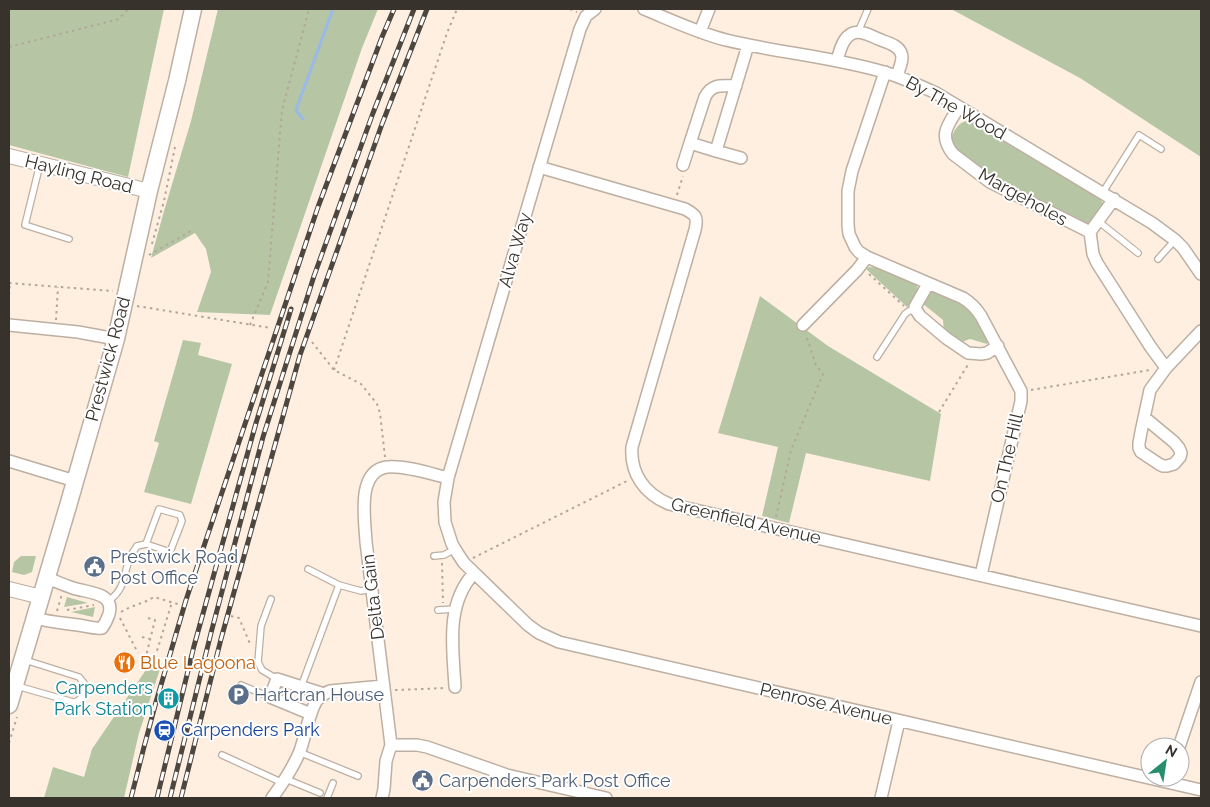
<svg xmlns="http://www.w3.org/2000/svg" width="1210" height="807" font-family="Raleway,sans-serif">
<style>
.green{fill:#b6c6a4}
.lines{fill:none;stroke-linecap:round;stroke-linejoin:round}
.stream{stroke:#99bae9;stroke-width:3}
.service-casing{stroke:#bdafa1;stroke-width:8}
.minor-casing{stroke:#bdafa1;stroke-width:14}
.tertiary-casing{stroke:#bdafa1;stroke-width:16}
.secondary-casing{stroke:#bdafa1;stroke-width:19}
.path{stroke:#b2a69b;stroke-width:2;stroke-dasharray:2.5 4;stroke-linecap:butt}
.service{stroke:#fff;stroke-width:5.5}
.minor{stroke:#fff;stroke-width:11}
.tertiary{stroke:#fff;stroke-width:14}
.secondary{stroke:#fff;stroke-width:16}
.rail-casing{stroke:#4e4740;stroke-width:5}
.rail{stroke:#fff;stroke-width:3;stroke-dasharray:9;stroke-linecap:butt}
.labels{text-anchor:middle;stroke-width:4;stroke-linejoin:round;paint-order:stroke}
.street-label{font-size:18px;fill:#38322c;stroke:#fff}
.service-label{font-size:18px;fill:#4e5e75;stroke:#fff;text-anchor:start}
.food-label{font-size:18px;fill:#c56008;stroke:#fff;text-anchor:start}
.culture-label{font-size:18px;fill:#0d838f;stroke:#fff;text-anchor:end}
.transit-label{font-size:18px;fill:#164399;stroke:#fff;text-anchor:start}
</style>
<rect width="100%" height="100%" fill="#feefe1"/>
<path class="green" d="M9,9H164L128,177L9,145Z
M218,9H378L362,48L270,315L197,312L211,272L206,249L195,233L151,258L164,211L191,121Z
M951,9H1201V157L1080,78Z
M966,121L971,122L1099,198L1103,203L1104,209L1089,224H1085L994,180L953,149L951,138C954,131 958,123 966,121Z
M869,267L881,268L915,284L917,286L919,292L911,304L907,307L866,269Z
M934,292H938L960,302L972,310L987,338V344L970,339L959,343L944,331L943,320L922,303L929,294Z
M760,296L828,346L941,414L930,481L806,453L789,523L762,516L778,447L718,433Z
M183,340L201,343L198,355L232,364L191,504L144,492L159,443L154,441Z
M21,556H36L32,572L24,575L12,572L14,562Z
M67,597L88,603L64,607Z
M95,607L93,617L71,612Z
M152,661L162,663L139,733L124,798H44L53,767L84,777L92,749Z"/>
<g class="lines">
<path class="stream" d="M303,119L296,110L333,9"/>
<defs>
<path id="service" d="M858,32L868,9
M40,164L25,225L69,239
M1103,192L1139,135L1161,149
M1098,221L1138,253
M1158,259L1175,240
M877,357L905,314L909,311L916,310
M434,556L444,555L455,549
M308,569L339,585L361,591L371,589
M271,599L261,626L258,662L262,670L277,679
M108,601C125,590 123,577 129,560C131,555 134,550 137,546L146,544L159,509L180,515L182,521L170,552L146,544
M438,610L456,609
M241,685L270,697
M17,686L73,702C82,702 85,691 84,683L79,677L25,660
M301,687L339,585
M299,752L358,776
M222,755L283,783
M286,779L320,793
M327,798L333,783"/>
<path id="minor" d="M595,9L586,16L580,29L448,478L444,502L445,522L452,544L458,554L464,563L528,625L539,633L559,642L1201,790
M644,9C671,20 698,33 726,40C779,53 835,57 887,73C904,78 920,86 936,93L1152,223L1175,240L1183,248L1201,274
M700,32L709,9
M837,61C840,49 845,28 863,33C869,34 875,38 881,40C888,43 898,45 901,53C904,59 899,69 897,76
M885,72L852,171L848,191V225L849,234L855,247L859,252L867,257L963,298C971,303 976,308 981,316L1021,391V401L981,575
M736,86C722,86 712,83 705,97L690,143L716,151L748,45
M959,107C948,125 938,135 953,154L990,182L1090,232L1093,254L1097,263L1150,346L1166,368
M716,151L741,158
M683,165L690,143
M539,167L685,209C696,215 698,217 695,230L632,447C630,474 645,494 669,504L1201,626
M1090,232L1114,199
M928,284L915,307L916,310L920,316L946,338L968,353L981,354L987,353L998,346
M9,325L78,332L116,339
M803,325L857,270L867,257
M1145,418L1174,442L1179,448L1181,453L1180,457L1174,464L1167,466H1163L1159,464L1141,452L1139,448V443L1141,432L1150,390L1166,368L1201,331
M9,461L75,481
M35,618C49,622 63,623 78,625C86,626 93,629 102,628C105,624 107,620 109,614C115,592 88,593 73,588C64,585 55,581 47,578
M455,687C453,648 445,605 474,573
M311,714L270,697L277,679L324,694
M391,745H417L427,747L507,775L606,798
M1179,747L1201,682
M272,798C283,783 293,768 300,751C305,737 309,712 317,700C321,696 325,693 330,691L383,686
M382,798L384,789L386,761L391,745L366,542C365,520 356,471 387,467C404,465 432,474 448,478
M881,798L899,721"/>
<path id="tertiary" d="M9,156L149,191
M9,589L41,597"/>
<path id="secondary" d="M9,705L68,506L116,339L149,191L177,81L193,9"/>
</defs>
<use href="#service" class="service-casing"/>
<use href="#minor" class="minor-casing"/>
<use href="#tertiary" class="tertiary-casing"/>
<use href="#secondary" class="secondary-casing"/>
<path class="path" d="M570,9L577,12
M9,47L119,19L128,9
M677,195L683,176
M152,244L164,201L175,147
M149,255L191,231
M869,274L904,306
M9,283L113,291
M9,295L10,283
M137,306L271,328
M56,320L58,287
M250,325L268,282L282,110L309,9
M312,342L334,370L361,384L377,404L380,413L385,457
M334,370L447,33L457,9
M1031,390L1150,370
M939,412L969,363
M776,517L791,450L823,374L816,365L806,335
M473,558L627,481
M442,563L443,603
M67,610L94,605
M57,611L62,594
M121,612C132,605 143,604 154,597L181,605
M231,616L239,618L251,646
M120,618L138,653
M148,618L155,620L146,656L152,657L157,651L172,602
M142,637L150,639
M395,690L446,688
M9,743L17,717"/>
<use href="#service" class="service"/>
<use href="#minor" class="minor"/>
<use href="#tertiary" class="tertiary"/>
<use href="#secondary" class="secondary"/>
<defs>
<path id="rail" d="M131,798L144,747L156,702L186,600L205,543L318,207L382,37L394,9
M157,798L194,646L256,423L291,309
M170,798L211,633L263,437L314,276L373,113L414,9
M181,798L221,639L300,355L382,124L427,9"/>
</defs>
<use href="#rail" class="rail-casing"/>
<use href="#rail" class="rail"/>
</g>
<defs>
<symbol id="civic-disc" viewBox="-11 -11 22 22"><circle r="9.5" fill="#5c6f8a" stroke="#fff"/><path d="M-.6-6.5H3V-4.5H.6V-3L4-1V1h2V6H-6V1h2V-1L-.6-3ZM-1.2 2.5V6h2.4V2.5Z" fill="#fff"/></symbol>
<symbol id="restaurant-disc" viewBox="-11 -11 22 22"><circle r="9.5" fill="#e8710a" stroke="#fff"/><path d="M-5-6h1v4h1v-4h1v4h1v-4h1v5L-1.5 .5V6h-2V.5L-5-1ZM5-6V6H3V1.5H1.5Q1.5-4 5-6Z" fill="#fff"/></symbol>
<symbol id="parking-disc" viewBox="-11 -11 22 22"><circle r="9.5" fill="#5c6f8a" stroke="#fff"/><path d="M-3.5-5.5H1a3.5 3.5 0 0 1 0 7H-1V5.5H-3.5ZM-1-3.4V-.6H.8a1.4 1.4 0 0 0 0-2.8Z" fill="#fff"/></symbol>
<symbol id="building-disc" viewBox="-11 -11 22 22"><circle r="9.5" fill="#0f9aa8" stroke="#fff"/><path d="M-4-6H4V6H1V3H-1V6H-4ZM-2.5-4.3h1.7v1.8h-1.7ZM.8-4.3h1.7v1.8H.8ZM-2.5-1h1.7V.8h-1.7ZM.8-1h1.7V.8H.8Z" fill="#fff"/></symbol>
<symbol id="station-disc" viewBox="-11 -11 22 22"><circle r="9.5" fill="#1a4fb4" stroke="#fff"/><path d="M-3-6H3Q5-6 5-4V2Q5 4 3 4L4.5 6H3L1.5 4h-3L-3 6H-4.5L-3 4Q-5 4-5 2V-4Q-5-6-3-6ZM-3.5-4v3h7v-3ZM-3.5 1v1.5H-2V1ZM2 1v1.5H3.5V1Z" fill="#fff"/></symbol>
</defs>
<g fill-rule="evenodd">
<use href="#civic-disc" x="82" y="554" width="25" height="25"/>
<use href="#restaurant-disc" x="112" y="650" width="25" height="25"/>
<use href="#parking-disc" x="226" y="682" width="25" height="25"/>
<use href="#building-disc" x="156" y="686" width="25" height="25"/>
<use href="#station-disc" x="152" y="718" width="25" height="25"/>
<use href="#civic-disc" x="410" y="768" width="25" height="25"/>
</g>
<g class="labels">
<g class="street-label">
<text transform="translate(956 108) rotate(29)" y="6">By The Wood</text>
<text transform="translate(79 174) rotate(14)" y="6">Hayling Road</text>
<text transform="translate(1023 197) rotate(29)" y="6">Margeholes</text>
<text transform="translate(515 250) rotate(-74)" y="6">Alva Way</text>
<text transform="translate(108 359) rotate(-75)" y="6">Prestwick Road</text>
<text transform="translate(1007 458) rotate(-77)" y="6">On The Hill</text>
<text transform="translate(746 521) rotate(13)" y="6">Greenfield Avenue</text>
<text transform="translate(373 597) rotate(-97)" y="6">Delta Gain</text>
<text transform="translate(826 704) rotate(13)" y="6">Penrose Avenue</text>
</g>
<g class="service-label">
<text x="110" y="563">Prestwick Road<tspan x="110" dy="21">Post Office</tspan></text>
<text x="254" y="701">Hartcran House</text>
<text x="439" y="787">Carpenders Park Post Office</text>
</g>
<g class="food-label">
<text x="140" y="669">Blue Lagoona</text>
</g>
<g class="culture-label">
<text x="153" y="694">Carpenders<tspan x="153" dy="21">Park Station</tspan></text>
</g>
<g class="transit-label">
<text x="181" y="736">Carpenders Park</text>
</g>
</g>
<rect width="1210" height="807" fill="none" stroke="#38322c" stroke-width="20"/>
<g transform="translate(1165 762) rotate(30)"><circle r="24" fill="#ffffff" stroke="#afadab"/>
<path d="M0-4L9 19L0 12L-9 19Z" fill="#258e6b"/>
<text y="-8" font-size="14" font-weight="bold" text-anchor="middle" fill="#38322c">N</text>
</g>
</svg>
